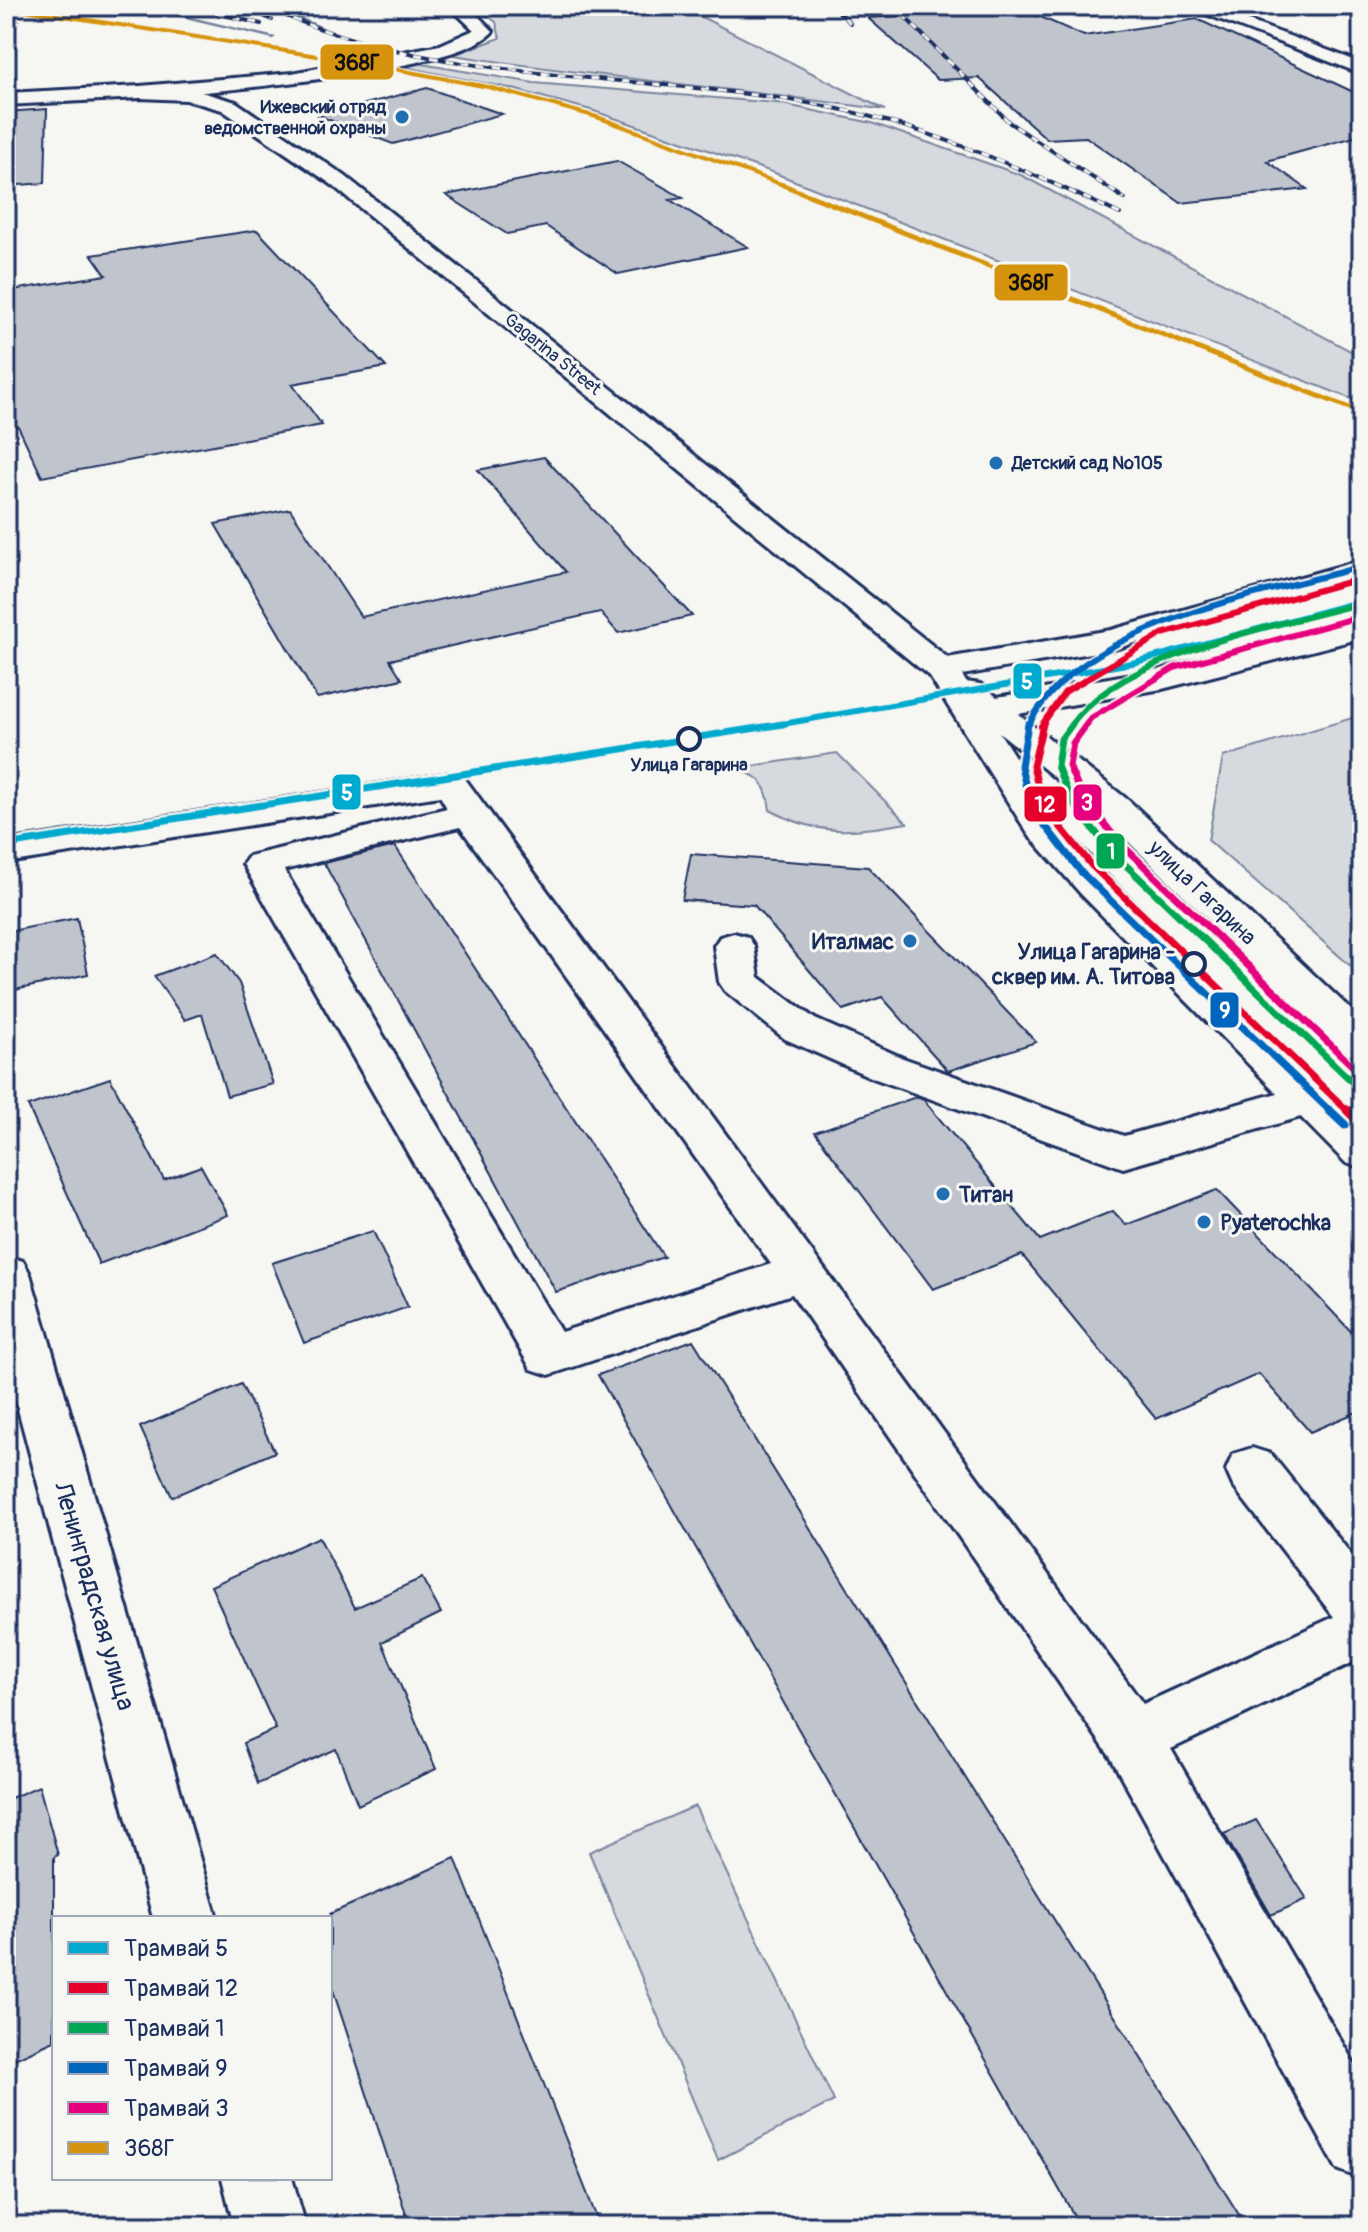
<svg xmlns="http://www.w3.org/2000/svg" width="1368" height="2232" font-family="Pangolin,sans-serif">
<style>
.green{fill:#d6d9dd;stroke:#78849e;stroke-width:2}
.lines{fill:none;stroke-linecap:round;stroke-linejoin:round}
.stream{fill:#717e99;fill-rule:evenodd}
.building{fill:#c0c4cd;stroke:#1b2f5e;stroke-width:2}
.street-casing{stroke:#1b2f5e;stroke-width:6}
.secondary-casing{stroke:#1b2f5e;stroke-width:6}
.primary-casing{stroke:#1b2f5e;stroke-width:6}
.street{fill:#f6f6f2;fill-rule:evenodd}
.secondary{fill:#f6f6f2;fill-rule:evenodd}
.primary{fill:#f6f6f2;fill-rule:evenodd}
.rail-casing{stroke:#1b2f5e;stroke-width:4}
.rail{stroke:#f6f6f2;stroke-width:3;stroke-dasharray:8;stroke-linecap:butt}
.rail-1-far1-casing{stroke:#f6f6f2;stroke-width:7}
.rail-1-casing{stroke:#f6f6f2;stroke-width:8}
.rail-1-far1{stroke:#d6940e;stroke-width:4}
.rail-1{stroke:#d6940e;stroke-width:5}
.tram-1-far1-casing{stroke:#f6f6f2;stroke-width:10}
.tram-1-casing{stroke:#f6f6f2;stroke-width:12}
.tram-2-far2-casing{stroke:#f6f6f2;stroke-width:10}
.tram-2-far1-casing{stroke:#f6f6f2;stroke-width:12}
.tram-2-casing{stroke:#f6f6f2;stroke-width:15}
.tram-3-far1-casing{stroke:#f6f6f2;stroke-width:10}
.tram-3-casing{stroke:#f6f6f2;stroke-width:12}
.tram-4-far2-casing{stroke:#f6f6f2;stroke-width:10}
.tram-4-far1-casing{stroke:#f6f6f2;stroke-width:12}
.tram-4-casing{stroke:#f6f6f2;stroke-width:15}
.tram-5-far1-casing{stroke:#f6f6f2;stroke-width:10}
.tram-5-casing{stroke:#f6f6f2;stroke-width:12}
.tram-1-far1{stroke:#00a9ce;stroke-width:6}
.tram-1{stroke:#00a9ce;stroke-width:7}
.tram-2-far2{stroke:#e4002b;stroke-width:6}
.tram-2-far1{stroke:#e4002b;stroke-width:7}
.tram-2{stroke:#e4002b;stroke-width:9}
.tram-3-far1{stroke:#00a651;stroke-width:6}
.tram-3{stroke:#00a651;stroke-width:7}
.tram-4-far2{stroke:#0065bd;stroke-width:6}
.tram-4-far1{stroke:#0065bd;stroke-width:7}
.tram-4{stroke:#0065bd;stroke-width:9}
.tram-5-far1{stroke:#e5007d;stroke-width:6}
.tram-5{stroke:#e5007d;stroke-width:7}
.poi-dot{fill:#1f6fb2;stroke:#f6f6f2;stroke-width:3}
.stop-dot{fill:#f6f6f2;stroke:#1b2f5e;stroke-width:4}
.labels{text-anchor:middle;stroke-width:6;stroke-linejoin:round;paint-order:stroke}
.far-poi-label{font-size:18px;font-weight:bold;fill:#1b2f5e;stroke:#f6f6f2;text-anchor:end}
.far-street-label{font-size:18px;fill:#1b2f5e;stroke:#f6f6f2}
.far-stop-label{font-size:18px;font-weight:bold;fill:#1b2f5e;stroke:#f6f6f2}
.street-label{font-size:22px;fill:#1b2f5e;stroke:#f6f6f2}
.poi-label{font-size:22px;font-weight:bold;fill:#1b2f5e;stroke:#f6f6f2;text-anchor:start}
.stop-label{font-size:22px;font-weight:bold;fill:#1b2f5e;stroke:#f6f6f2;text-anchor:end}
.near-street-label{font-size:26px;fill:#1b2f5e;stroke:#f6f6f2}
.line-badge{stroke:#f6f6f2;stroke-width:3}
.badge-label{font-size:22px;text-anchor:middle;font-weight:bold;fill:#fff}
.pale-badge-label{font-size:22px;text-anchor:middle;font-weight:bold;fill:#111}
</style>
<rect width="100%" height="100%" fill="#f6f6f2"/>
<filter id="ink" filterUnits="userSpaceOnUse"><feTurbulence type="fractalNoise" baseFrequency=".0125" numOctaves="2"/><feDisplacementMap in="SourceGraphic" scale="16" xChannelSelector="R" yChannelSelector="G"/><feConvolveMatrix kernelMatrix="1 2 1 2 8 2 1 2 1" color-interpolation-filters="sRGB"/></filter>
<g filter="url(#ink)">
<path class="green" d="M474,6H680L885,110C741,89 596,77 453,55L500,38L496,22Z
M410,62L534,83L777,103L872,123L1021,175L1362,357V403L772,172L591,110L509,88L400,66Z
M1362,715V976L1208,840L1223,757Z
M837,753L907,823C852,832 821,837 770,810C767,783 758,773 732,769Z
M695,1806L834,2101L718,2160L589,1852Z"/>
<g class="lines">
<path class="stream" d="M55,6H63L57,9Z
M134,6H145L276,37L273,39Z
M267,6H275L325,28L320,29Z
M6,17L22,21H6Z"/>
</g>
<path class="building" d="M1020,8L1084,36L1197,19L1362,96V135L1267,161L1307,189L1181,203L1086,137L1047,139L979,78L938,80L868,18Z
M427,88L502,114L393,144L319,116Z
M47,109L45,183L6,186V112Z
M617,161L683,198L670,200L748,247L618,274L546,226L507,234L446,195Z
M257,230L386,367L292,384L322,425L42,477L18,426L6,428V291L106,275L92,255Z
M544,457L692,616L618,633L600,612L390,660L402,679L317,698L215,524L290,509L361,617L566,572L478,470Z
M395,846L664,1257L556,1292L324,863Z
M691,854L868,867L1036,1042L948,1071L882,997L843,1010L754,905L682,900Z
M77,918L88,974L6,992V932Z
M217,953L239,983L273,1084L227,1096L202,1014L185,1020L154,976Z
M110,1078L164,1180L201,1166L228,1215L99,1264L28,1106Z
M916,1097L924,1100L1040,1240L1113,1211L1126,1225L1217,1190L1362,1343V1410L1310,1432L1259,1374L1156,1419L1022,1255L933,1289L815,1132Z
M373,1231L408,1307L304,1343L272,1263Z
M693,1340L988,1814L1246,2226H1080L598,1375Z
M241,1384L275,1452L172,1497L140,1427Z
M319,1537L355,1608L422,1578L441,1613L382,1642L436,1769L358,1805L336,1749L258,1784L243,1743L276,1729L211,1586Z
M39,1786L58,1855L54,1857V2041L6,2063V1800Z
M1256,1820L1307,1899L1271,1915L1224,1834Z
M455,1858L540,2074L600,2226H410L330,1981V1914Z"/>
<g class="lines">
<defs>
<path id="street" d="M449,6H468L493,31C459,73 202,92 140,98L131,92L140,86L292,73L440,45L474,30Z
M450,773L463,776L1143,1704L1334,1617L1233,1486L1226,1470L1233,1454L1252,1448L1271,1454L1362,1568V1658L1171,1749L1362,2077V2179L1337,2169L1111,1758L792,1294L549,1375L531,1369L243,864L249,856L447,808L440,796L6,863V841ZM460,827L771,1264L561,1332L284,870Z
M734,933L748,937L754,946L759,977L815,1019L903,1058L1124,1136L1310,1084L1325,1088L1332,1099L1325,1110L1123,1168L873,1078L785,1039L725,991L719,982L714,946L720,937Z
M6,1256L23,1261L30,1274L217,1918H153L6,1364Z
M222,2178H292L306,2226H234Z"/>
<path id="secondary" d="M1185,6H1208L1362,63V74Z
M140,86L187,88L236,102L345,176L953,662L957,669L953,676L941,679L929,676L331,184L222,110L186,100L140,98L6,105V93Z"/>
<path id="primary" d="M1362,560V579L1114,649L962,675L966,682L980,684L997,697L1161,669L1362,618V638L1162,689L1018,714L1128,800L1362,1020V1058L1347,1054L1102,816L999,732L1055,819L1109,878L1362,1125V1168L1346,1163L1081,894L1028,834L925,669L929,662L941,659L1111,630Z"/>
</defs>
<use href="#street" class="street-casing"/>
<use href="#secondary" class="secondary-casing"/>
<use href="#primary" class="primary-casing"/>
<use href="#street" class="street"/>
<use href="#secondary" class="secondary"/>
<use href="#primary" class="primary"/>
<defs>
<path id="rail" d="M187,6L261,24
M242,6L272,20
M263,6C431,84 628,72 808,103C918,122 1019,167 1120,214
M833,6L850,23
M902,14L1010,123L1125,199"/>
</defs>
<use href="#rail" class="rail-casing"/>
<use href="#rail" class="rail"/>
<defs>
<path id="rail-1-far1" d="M6,7L368,64L488,87L597,117L789,187"/>
<path id="rail-1" d="M783,185L1362,413"/>
</defs>
<use href="#rail-1-far1" class="rail-1-far1-casing"/>
<use href="#rail-1" class="rail-1-casing"/>
<use href="#rail-1-far1" class="rail-1-far1"/>
<use href="#rail-1" class="rail-1"/>
<defs>
<path id="tram-1-far1" d="M771,726L1132,663L1362,601"/>
<path id="tram-1" d="M6,845L783,724"/>
<path id="tram-2-far2" d="M1041,726L1065,692L1162,634L1359,579"/>
<path id="tram-2-far1" d="M1043,724L1033,766L1039,791L1051,815L1092,866L1349,1112"/>
<path id="tram-2" d="M1347,1110L1354,1117"/>
<path id="tram-3-far1" d="M1070,726C1121,653 1278,626 1362,603"/>
<path id="tram-3" d="M1072,724L1061,739L1057,766L1071,801L1109,849L1362,1091"/>
<path id="tram-4-far2" d="M1028,726C1080,624 1254,596 1356,568"/>
<path id="tram-4-far1" d="M1028,724L1021,766L1028,796L1040,819L1081,872L1331,1112"/>
<path id="tram-4" d="M1329,1110L1345,1125"/>
<path id="tram-5-far1" d="M1085,726L1091,718L1174,668L1362,616"/>
<path id="tram-5" d="M1087,724L1073,743L1069,766L1081,795L1118,841L1362,1075"/>
</defs>
<use href="#tram-1-far1" class="tram-1-far1-casing"/>
<use href="#tram-1" class="tram-1-casing"/>
<use href="#tram-2-far2" class="tram-2-far2-casing"/>
<use href="#tram-2-far1" class="tram-2-far1-casing"/>
<use href="#tram-2" class="tram-2-casing"/>
<use href="#tram-3-far1" class="tram-3-far1-casing"/>
<use href="#tram-3" class="tram-3-casing"/>
<use href="#tram-4-far2" class="tram-4-far2-casing"/>
<use href="#tram-4-far1" class="tram-4-far1-casing"/>
<use href="#tram-4" class="tram-4-casing"/>
<use href="#tram-5-far1" class="tram-5-far1-casing"/>
<use href="#tram-5" class="tram-5-casing"/>
<use href="#tram-1-far1" class="tram-1-far1"/>
<use href="#tram-1" class="tram-1"/>
<use href="#tram-2-far2" class="tram-2-far2"/>
<use href="#tram-2-far1" class="tram-2-far1"/>
<use href="#tram-2" class="tram-2"/>
<use href="#tram-3-far1" class="tram-3-far1"/>
<use href="#tram-3" class="tram-3"/>
<use href="#tram-4-far2" class="tram-4-far2"/>
<use href="#tram-4-far1" class="tram-4-far1"/>
<use href="#tram-4" class="tram-4"/>
<use href="#tram-5-far1" class="tram-5-far1"/>
<use href="#tram-5" class="tram-5"/>
</g>
</g>
<g class="poi-dot">
<circle cx="402" cy="117" r="8"/>
<circle cx="996" cy="463" r="8"/>
<circle cx="910" cy="941" r="8"/>
<circle cx="943" cy="1194" r="8"/>
<circle cx="1204" cy="1222" r="8"/>
</g>
<g class="stop-dot">
<circle cx="689" cy="739" r="11"/>
<circle cx="1194" cy="964" r="11"/>
</g>
<g class="labels">
<g class="far-poi-label">
<text x="386" y="113">Ижевский отряд<tspan x="386" dy="21">ведомственной охраны</tspan></text>
<text x="1012" y="469" text-anchor="start">Детский сад №105</text>
</g>
<g class="far-street-label">
<text transform="translate(553 354) rotate(39)" y="6">Gagarina Street</text>
</g>
<g class="far-stop-label">
<text x="689" y="771">Улица Гагарина</text>
</g>
<g class="street-label">
<text transform="translate(1203 892) rotate(44)" y="8">улица Гагарина</text>
</g>
<g class="poi-label">
<text x="894" y="949" text-anchor="end">Италмас</text>
<text x="959" y="1202">Титан</text>
<text x="1220" y="1230">Pyaterochka</text>
</g>
<g class="stop-label">
<text x="1175" y="959">Улица Гагарина -<tspan x="1175" dy="25">сквер им. А. Титова</tspan></text>
</g>
<g class="near-street-label">
<text transform="translate(95 1596) rotate(74)" y="9">Ленинградская улица</text>
</g>
</g>
<g class="line-badge">
<rect x="319" y="43" width="76" height="38" rx="8" fill="#d6940e"/>
<rect x="993" y="263" width="76" height="39" rx="8" fill="#d6940e"/>
<rect x="1012" y="662" width="31" height="38" rx="8" fill="#00a9ce"/>
<rect x="331" y="773" width="31" height="38" rx="8" fill="#00a9ce"/>
<rect x="1072" y="783" width="31" height="39" rx="8" fill="#e5007d"/>
<rect x="1023" y="785" width="45" height="38" rx="8" fill="#e4002b"/>
<rect x="1095" y="832" width="31" height="38" rx="8" fill="#00a651"/>
<rect x="1209" y="991" width="31" height="38" rx="8" fill="#0065bd"/>
</g>
<g class="badge-label">
<text x="1027" y="689">5</text>
<text x="347" y="800">5</text>
<text x="1087" y="810">3</text>
<text x="1045" y="812">12</text>
<text x="1111" y="859">1</text>
<text x="1225" y="1018">9</text>
</g>
<g class="pale-badge-label">
<text x="357" y="70">368Г</text>
<text x="1031" y="290">368Г</text>
</g>
<rect width="1368" height="2232" fill="none" stroke="#f6f6f2" stroke-width="32"/>
<rect x="16" y="16" width="1336" height="2200" fill="none" stroke="#1b2f5e" stroke-width="3" filter="url(#ink)"/>
<rect x="52" y="1916" width="280" height="264" fill="#f6f6f2" stroke="#9ea6b7" stroke-width="2"/>
<rect x="68" y="1942" width="40" height="12" fill="#00a9ce" stroke="#9ea6b7" stroke-width="2"/>
<text x="124" y="1956" font-size="24" fill="#1b2f5e">Трамвай 5</text>
<rect x="68" y="1982" width="40" height="12" fill="#e4002b" stroke="#9ea6b7" stroke-width="2"/>
<text x="124" y="1996" font-size="24" fill="#1b2f5e">Трамвай 12</text>
<rect x="68" y="2022" width="40" height="12" fill="#00a651" stroke="#9ea6b7" stroke-width="2"/>
<text x="124" y="2036" font-size="24" fill="#1b2f5e">Трамвай 1</text>
<rect x="68" y="2062" width="40" height="12" fill="#0065bd" stroke="#9ea6b7" stroke-width="2"/>
<text x="124" y="2076" font-size="24" fill="#1b2f5e">Трамвай 9</text>
<rect x="68" y="2102" width="40" height="12" fill="#e5007d" stroke="#9ea6b7" stroke-width="2"/>
<text x="124" y="2116" font-size="24" fill="#1b2f5e">Трамвай 3</text>
<rect x="68" y="2142" width="40" height="12" fill="#d6940e" stroke="#9ea6b7" stroke-width="2"/>
<text x="124" y="2156" font-size="24" fill="#1b2f5e">368Г</text>
</svg>
